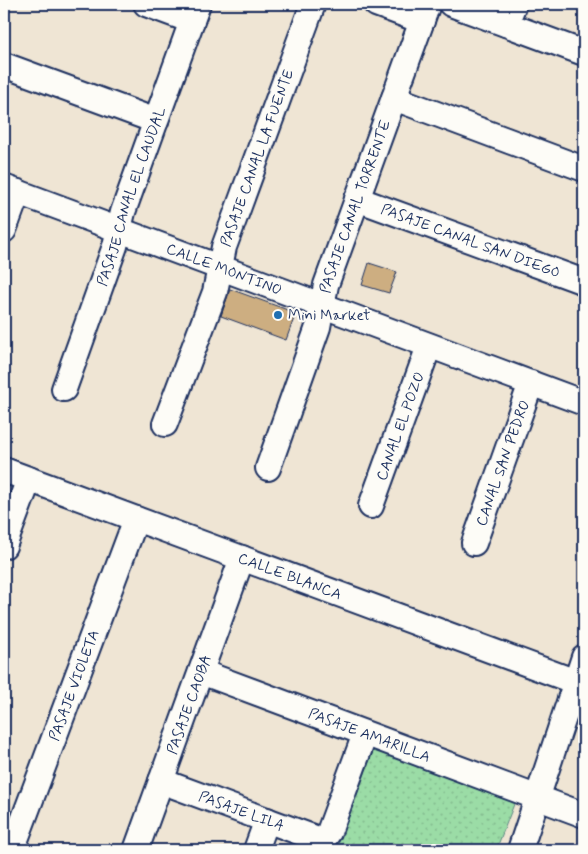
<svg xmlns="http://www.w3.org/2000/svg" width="588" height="854" font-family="Mynerve,sans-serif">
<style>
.grass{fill:url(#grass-dots);stroke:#5b8682}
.building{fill:#cdae81;stroke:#1b2f5e}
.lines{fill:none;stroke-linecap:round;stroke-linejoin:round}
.minor-casing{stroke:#1b2f5e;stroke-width:28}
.minor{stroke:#fdfcf7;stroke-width:24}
.poi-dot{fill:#1f6fb2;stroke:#fdfcf7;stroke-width:2}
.labels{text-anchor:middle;stroke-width:4;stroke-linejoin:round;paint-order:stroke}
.street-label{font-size:15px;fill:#1b2f5e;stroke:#fdfcf7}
.poi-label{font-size:15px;fill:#1b2f5e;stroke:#fdfcf7;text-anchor:start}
</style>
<defs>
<pattern id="grass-dots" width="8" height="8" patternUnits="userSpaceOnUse" patternTransform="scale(1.25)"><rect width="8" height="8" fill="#9bdca6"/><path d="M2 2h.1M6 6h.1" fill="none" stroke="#85bd91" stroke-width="1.8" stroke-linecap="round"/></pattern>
</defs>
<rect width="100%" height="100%" fill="#efe5d4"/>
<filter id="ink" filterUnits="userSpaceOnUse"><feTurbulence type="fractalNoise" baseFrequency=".02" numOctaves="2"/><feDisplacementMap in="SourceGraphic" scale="10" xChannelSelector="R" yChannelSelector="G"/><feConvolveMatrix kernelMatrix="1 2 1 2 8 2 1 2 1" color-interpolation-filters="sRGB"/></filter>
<g filter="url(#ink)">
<path class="grass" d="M377,741L518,794L496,850H336Z"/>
<path class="building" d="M369,263L397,272L389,293L362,285Z
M230,289L296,313L286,340L221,316Z"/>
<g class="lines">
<defs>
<g id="minor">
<path d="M146,4L192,21"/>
<path d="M376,4L422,21"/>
<path d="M451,4L584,53"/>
<path d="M506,24L514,4"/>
<path d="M4,65L156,121"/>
<path d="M394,98L584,169"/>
<path id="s1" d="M4,187L584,403"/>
<path id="s2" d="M357,199L584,282"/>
<path d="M4,230L18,192"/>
<path id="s3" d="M64,389L115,246L123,212L198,4"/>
<path id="s4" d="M165,424L215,292L224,247L313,4"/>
<path id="s5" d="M268,468L318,327L326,285L428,4"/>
<path id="s6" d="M4,470L576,682"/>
<path id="s7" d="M371,506L429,346"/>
<path id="s8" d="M474,543L531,383"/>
<path d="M4,546L29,479"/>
<path id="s9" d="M201,672L584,815"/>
<path id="s10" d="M161,781L315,838L324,839L329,832L365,734"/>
<path id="s11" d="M12,850L136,519"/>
<path id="s12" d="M136,850L242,558"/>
<path d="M256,850L267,820"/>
<path d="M520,850L584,657"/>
</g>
</defs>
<use href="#minor" class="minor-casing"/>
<use href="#minor" class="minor"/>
</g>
</g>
<circle class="poi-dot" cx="278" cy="315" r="5"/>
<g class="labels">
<g class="street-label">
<text dy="5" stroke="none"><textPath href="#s4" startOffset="282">PASAJE CANAL LA FUENTE</textPath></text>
<text dy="5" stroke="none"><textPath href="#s3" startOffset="204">PASAJE CANAL EL CAUDAL</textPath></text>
<text dy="5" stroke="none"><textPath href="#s5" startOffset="276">PASAJE CANAL TORRENTE</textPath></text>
<text dy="5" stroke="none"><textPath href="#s2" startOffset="121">PASAJE CANAL SAN DIEGO</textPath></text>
<text dy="5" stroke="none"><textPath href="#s1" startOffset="235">CALLE MONTINO</textPath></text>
<text dy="5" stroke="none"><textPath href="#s7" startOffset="85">CANAL EL POZO</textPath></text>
<text dy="5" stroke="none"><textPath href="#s8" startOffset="85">CANAL SAN PEDRO</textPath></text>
<text dy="5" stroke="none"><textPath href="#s6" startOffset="305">CALLE BLANCA</textPath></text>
<text dy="5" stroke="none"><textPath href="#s11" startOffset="176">PASAJE VIOLETA</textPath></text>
<text dy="5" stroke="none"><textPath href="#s12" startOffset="155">PASAJE CAOBA</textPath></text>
<text dy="5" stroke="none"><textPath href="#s9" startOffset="180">PASAJE AMARILLA</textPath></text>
<text dy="5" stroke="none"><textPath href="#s10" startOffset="86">PASAJE LILA</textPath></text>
</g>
<g class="poi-label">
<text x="288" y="320">Mini Market</text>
</g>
</g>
<rect width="588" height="854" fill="none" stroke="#fdfcf7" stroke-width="20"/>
<rect x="10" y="10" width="568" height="834" fill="none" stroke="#1b2f5e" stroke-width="2" filter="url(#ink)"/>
</svg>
